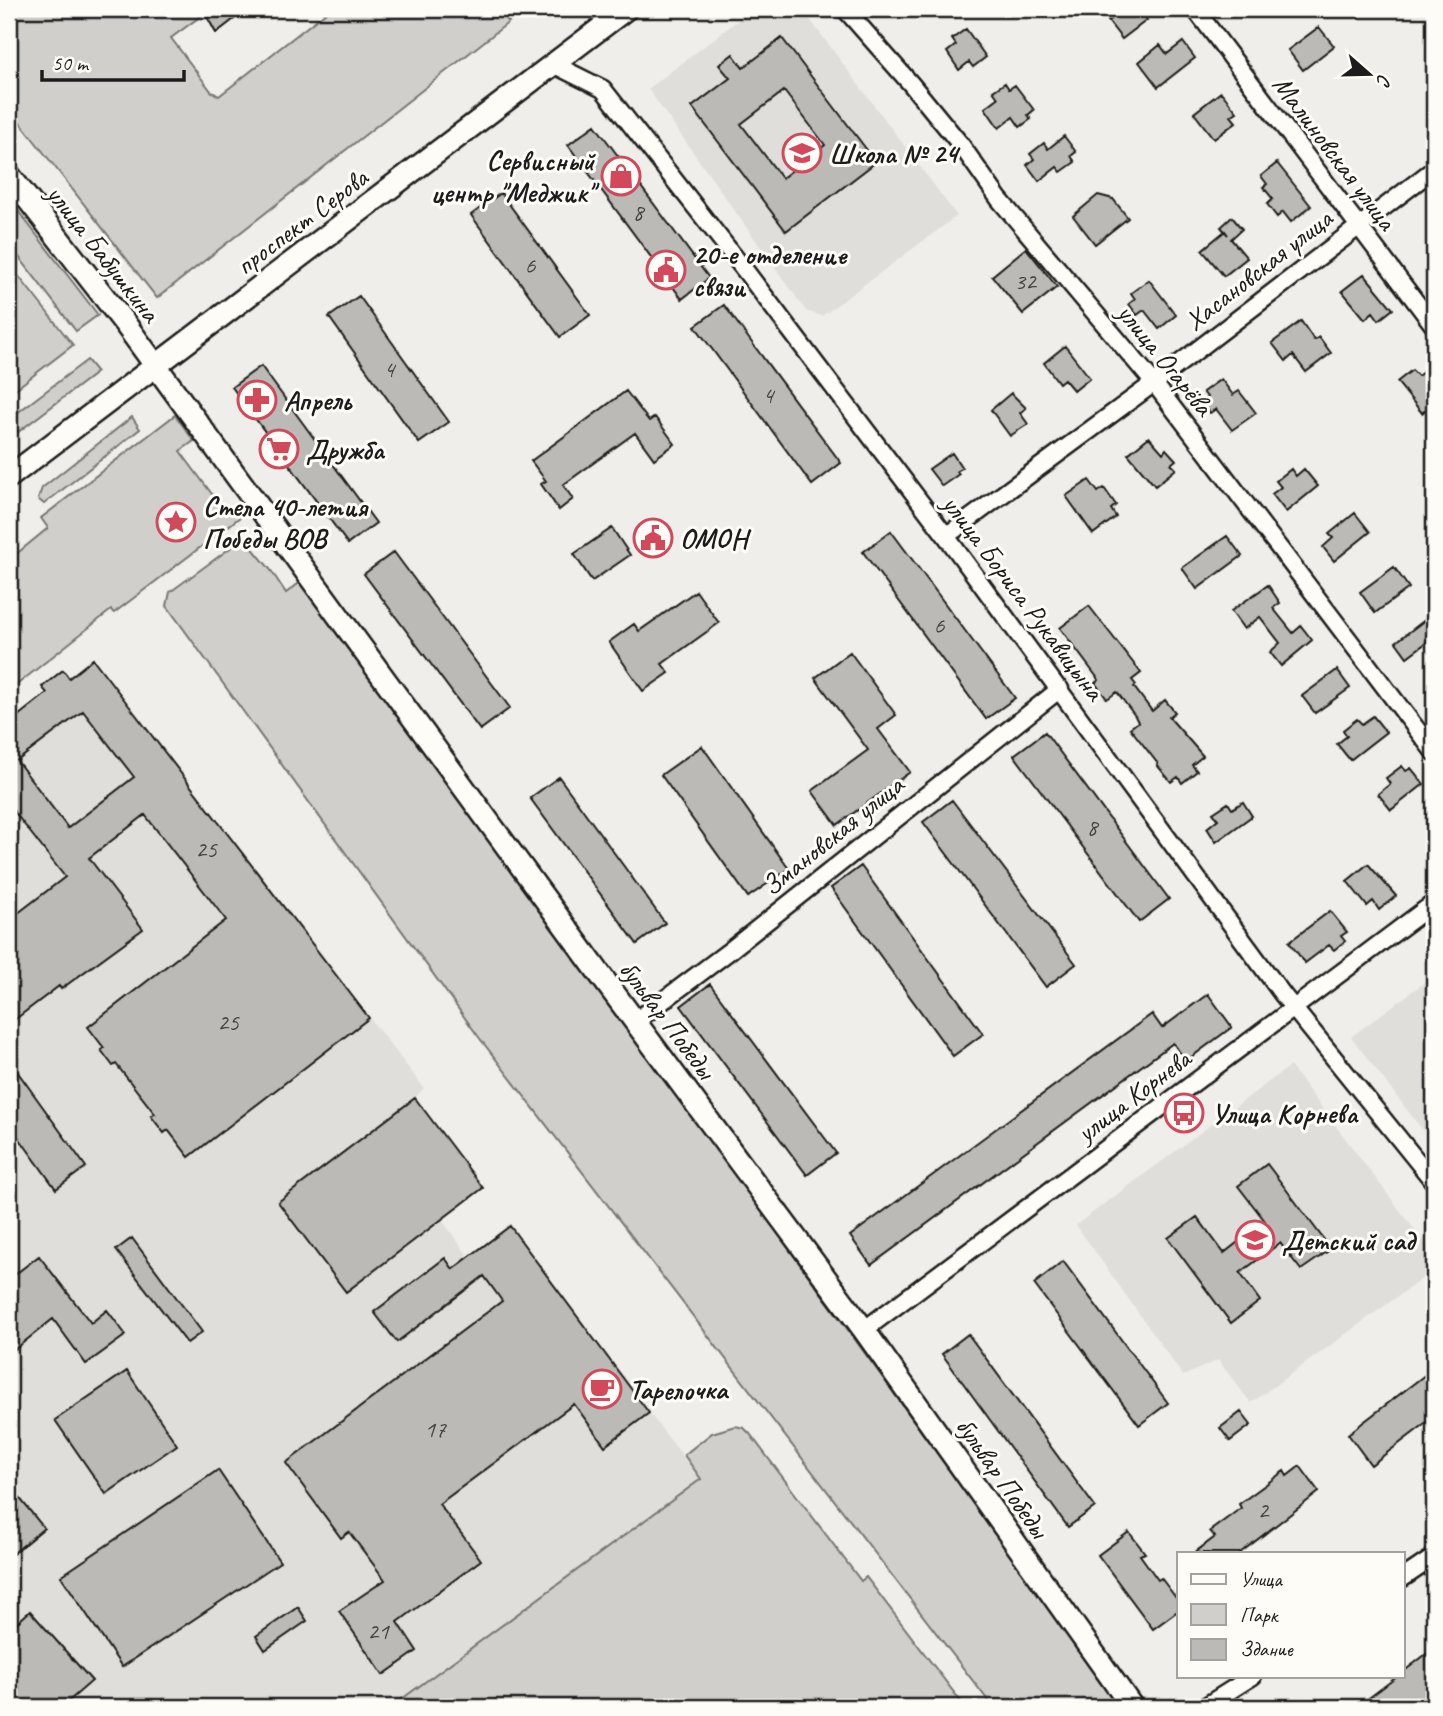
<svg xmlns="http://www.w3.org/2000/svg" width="1443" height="1716" font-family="Caveat,sans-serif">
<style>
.built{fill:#e0deda}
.green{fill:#d0cfcc;stroke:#767674;stroke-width:2}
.building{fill:#bbbab6;stroke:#1c1c1c;stroke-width:2;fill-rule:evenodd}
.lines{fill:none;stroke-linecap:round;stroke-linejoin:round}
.street-casing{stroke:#1c1c1c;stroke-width:21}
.secondary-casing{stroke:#1c1c1c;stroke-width:26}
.street{stroke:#fdfcf7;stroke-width:16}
.secondary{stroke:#fdfcf7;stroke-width:21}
.labels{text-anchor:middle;stroke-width:6;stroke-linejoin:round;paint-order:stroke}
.number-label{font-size:24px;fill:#444442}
.street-label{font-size:28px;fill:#1c1c1c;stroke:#fdfcf7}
.poi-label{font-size:28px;font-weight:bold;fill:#1c1c1c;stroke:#fdfcf7;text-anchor:start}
</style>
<rect width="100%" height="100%" fill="#f0eeea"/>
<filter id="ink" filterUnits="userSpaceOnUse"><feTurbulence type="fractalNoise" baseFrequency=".0143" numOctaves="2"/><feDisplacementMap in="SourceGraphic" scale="14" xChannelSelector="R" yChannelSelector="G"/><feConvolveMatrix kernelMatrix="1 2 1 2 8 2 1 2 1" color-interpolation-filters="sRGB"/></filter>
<g filter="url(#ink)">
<path class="built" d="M753,9H802L957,216L822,316L806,311L648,89Z
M93,659L188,782L181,787L188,795L194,789L261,875L248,885L268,887L424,1088L415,1098L483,1188L442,1220L469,1257L510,1226L649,1413L701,1479L391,1707H9V723L46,694L42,687L63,671L69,678Z
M1434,975V1145L1351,1037Z
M1290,1066L1434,1255V1270L1251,1403L1218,1360L1183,1376L1076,1225Z"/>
<path class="green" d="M9,9H247L216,33L205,13L171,38L211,91L219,96L330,9H497L509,22L157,298L9,108Z
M9,199L98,315L76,331L9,244Z
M9,264L73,345L9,394Z
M87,360L97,372L9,439V419Z
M175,415L194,441L180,451L226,513L241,503L248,511L114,613L111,610L9,691V560L48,528L41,518Z
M132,417L140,429L44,504L38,499L42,488Z
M244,538L270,569L286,593L302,581L880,1374L1119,1707H993L478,1036L167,606L170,592Z
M735,1426L744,1428L750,1434L861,1581L866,1577L965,1707H391L701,1479L684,1455L712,1433Z"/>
<path class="building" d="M203,9H247L216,33Z
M1112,9H1139L1147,20L1122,39L1108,21L1117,15Z
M1319,27L1334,46L1303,70L1288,50Z
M966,29L986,57L973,67L969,62L959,70L947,52L956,45L952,39Z
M782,38L876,162L786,231L692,107L730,78L719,65L733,54L743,68ZM784,91L825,145L782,178L741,124Z
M1183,42L1195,58L1158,87L1139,62L1160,45L1167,54Z
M1005,83L1009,89L1015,85L1034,110L1028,115L1031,119L1020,127L1013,117L999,128L985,108L998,98L993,91Z
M1221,92L1237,112L1231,116L1236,122L1214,139L1194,113Z
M595,125L709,278L682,299L568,145Z
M1064,136L1076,152L1071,156L1075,162L1061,172L1057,167L1039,181L1027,165L1034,159L1030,154L1044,143L1048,149Z
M1277,163L1311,206L1291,222L1283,212L1277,217L1267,204L1273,199L1263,187L1267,184L1261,176Z
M501,193L590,315L560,337L471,215Z
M1098,195L1113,199L1128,218L1095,244L1073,216Z
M1232,217L1242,229L1231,239L1247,258L1224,276L1202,250L1225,231L1228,235L1221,227Z
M1026,248L1057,287L1023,314L992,276Z
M1364,274L1393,309L1379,320L1373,312L1365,319L1342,291Z
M1149,280L1176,315L1159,329L1144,310L1137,315L1129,304L1135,299L1131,293Z
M359,296L449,422L419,443L329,317Z
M724,305L841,463L812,485L695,326Z
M1301,321L1314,340L1319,337L1331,353L1306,372L1293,355L1286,361L1272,343Z
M1065,346L1090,378L1074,391L1064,379L1059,383L1044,363Z
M1434,363V403L1422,413L1397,382L1412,370L1418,376Z
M261,366L376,523L348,544L232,387Z
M1221,379L1233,395L1239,391L1256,413L1232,430L1216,409L1210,413L1201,402L1207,397L1203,392Z
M626,391L649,421L655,417L675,444L654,459L635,433L563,485L573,499L559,510L541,484L546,481L531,461Z
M1011,393L1026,408L1020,413L1028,424L1010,436L991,410Z
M1149,437L1163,453L1166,449L1176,460L1171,464L1176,469L1155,486L1128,454Z
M952,453L962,468L957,471L959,474L942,486L929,469Z
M1291,469L1296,476L1304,469L1318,486L1286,512L1272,494L1281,487L1276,481Z
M1089,480L1098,492L1104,488L1116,505L1111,509L1116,517L1093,534L1066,496Z
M1355,513L1370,532L1334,561L1323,547L1333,538L1329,534Z
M612,528L630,555L592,581L574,554Z
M891,531L1015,698L986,719L863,552Z
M1227,536L1242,556L1197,589L1182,568Z
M394,552L510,708L480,730L364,574Z
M1394,567L1409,588L1375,613L1360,592Z
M1268,585L1280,603L1273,608L1293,633L1301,626L1312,640L1281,666L1270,652L1280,643L1260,617L1244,629L1231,611Z
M696,591L719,623L662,664L669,673L643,691L609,642L634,624L639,631Z
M1089,606L1141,673L1132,680L1136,685L1134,687L1152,711L1165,700L1175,712L1169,717L1203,756L1192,765L1197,771L1182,783L1178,777L1171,782L1157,765L1158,764L1130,728L1138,722L1135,716L1117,692L1107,699L1095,683L1099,680L1060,628Z
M1434,613V637L1407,657L1396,642Z
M850,652L896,715L878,729L910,772L837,825L812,791L868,750L815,678Z
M93,659L369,1018L189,1157L168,1130L164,1133L151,1116L155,1114L116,1064L113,1066L101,1050L104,1048L88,1027L226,920L145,815L89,858L143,929L61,989L59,986L9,1024V920L65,877L9,805V723L47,693L42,687L63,670L69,678ZM83,711L134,777L68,828L17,761Z
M1337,670L1350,688L1315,713L1302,696Z
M1373,716L1386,732L1350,760L1337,744L1347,736L1343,730L1357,719L1362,724Z
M1045,732L1169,899L1139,922L1014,755Z
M702,746L789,869L748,897L661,775Z
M1402,766L1406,771L1411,768L1424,784L1391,810L1378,794L1390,784L1386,778Z
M559,777L665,923L637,944L530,798Z
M952,800L1076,964L1046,987L923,822Z
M1243,802L1252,816L1216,842L1207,828L1218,819L1213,813L1228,803L1232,809Z
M1368,864L1396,896L1379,910L1373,901L1367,906L1347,881Z
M861,866L983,1034L953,1056L831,888Z
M1330,911L1347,932L1341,936L1345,941L1334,950L1329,945L1305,963L1289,942Z
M710,984L836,1153L807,1175L681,1006Z
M1208,994L1232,1027L1186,1061L1173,1043L871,1265L850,1236L1152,1014L1162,1028Z
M9,1060L86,1167L56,1189L9,1124Z
M415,1098L483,1188L346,1292L278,1202Z
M1267,1164L1331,1249L1301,1270L1280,1243L1240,1273L1260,1301L1231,1323L1168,1238L1197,1217L1224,1253L1265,1221L1238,1186Z
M510,1226L649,1413L605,1446L574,1404L439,1504L481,1560L398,1622L417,1651L383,1675L339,1611L385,1580L349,1532L341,1538L286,1463L502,1301L484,1276L397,1342L374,1312L445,1258L453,1269Z
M132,1238L202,1332L187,1343L116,1250Z
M39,1256L91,1323L107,1310L126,1335L86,1364L53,1319L9,1354V1279Z
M1063,1261L1168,1403L1139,1425L1034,1284Z
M968,1334L1095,1507L1068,1527L942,1354Z
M1434,1368V1417L1371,1465L1348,1434Z
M127,1371L177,1445L106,1494L55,1420Z
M1241,1412L1251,1425L1230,1441L1220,1428Z
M1300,1466L1319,1492L1240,1553H1194L1215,1537L1210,1531L1241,1508L1239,1504L1284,1471L1287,1476Z
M218,1470L280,1562L122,1667L61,1576Z
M9,1485L44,1528L9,1557Z
M1129,1532L1145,1553L1140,1555L1158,1580L1161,1578L1179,1602V1610L1153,1629L1098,1555Z
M298,1607L307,1621L265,1650L256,1636Z
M30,1611L92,1681L62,1707H9V1630Z
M1434,1648V1698L1422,1707H1357L1398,1676H1403V1672Z"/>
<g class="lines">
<defs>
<path id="street" d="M845,9L911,84L961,145L999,199L1154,383L1434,752
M1195,9L1434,326
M553,64L603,89L747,273L946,536L1283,995L1434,1182
M946,536L1154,383L1434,169
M636,1021L728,952L1060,689
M864,1330L1434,903
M1403,1578L1434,1557
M1204,1707L1253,1676"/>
<path id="secondary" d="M9,175L126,325L599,973L864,1330L1132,1707
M9,477L626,9"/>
</defs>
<use href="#street" class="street-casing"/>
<use href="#secondary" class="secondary-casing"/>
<use href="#street" class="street"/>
<use href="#secondary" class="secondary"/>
</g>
</g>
<defs>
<symbol id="school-ring" viewBox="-11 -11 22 22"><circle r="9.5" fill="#fdfcf7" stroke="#d1495b" stroke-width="1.5"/><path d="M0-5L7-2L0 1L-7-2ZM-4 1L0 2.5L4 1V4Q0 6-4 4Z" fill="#d1495b"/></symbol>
<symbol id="shop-ring" viewBox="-11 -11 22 22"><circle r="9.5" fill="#fdfcf7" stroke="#d1495b" stroke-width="1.5"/><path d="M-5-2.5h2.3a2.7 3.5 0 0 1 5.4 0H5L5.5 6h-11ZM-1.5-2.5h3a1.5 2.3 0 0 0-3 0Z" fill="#d1495b"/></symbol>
<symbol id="civic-ring" viewBox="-11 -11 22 22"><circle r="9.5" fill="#fdfcf7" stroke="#d1495b" stroke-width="1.5"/><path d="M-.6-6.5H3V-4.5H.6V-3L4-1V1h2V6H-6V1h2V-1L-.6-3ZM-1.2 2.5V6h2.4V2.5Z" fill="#d1495b"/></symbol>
<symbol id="pharmacy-ring" viewBox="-11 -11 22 22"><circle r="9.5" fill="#fdfcf7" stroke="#d1495b" stroke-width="1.5"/><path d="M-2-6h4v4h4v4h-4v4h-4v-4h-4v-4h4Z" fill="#d1495b"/></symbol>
<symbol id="supermarket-ring" viewBox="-11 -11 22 22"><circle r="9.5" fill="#fdfcf7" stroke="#d1495b" stroke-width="1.5"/><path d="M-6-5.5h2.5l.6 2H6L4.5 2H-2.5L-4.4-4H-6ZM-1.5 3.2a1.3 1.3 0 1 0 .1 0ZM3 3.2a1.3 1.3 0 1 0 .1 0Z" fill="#d1495b"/></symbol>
<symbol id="sight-ring" viewBox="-11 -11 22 22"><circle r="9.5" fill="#fdfcf7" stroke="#d1495b" stroke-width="1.5"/><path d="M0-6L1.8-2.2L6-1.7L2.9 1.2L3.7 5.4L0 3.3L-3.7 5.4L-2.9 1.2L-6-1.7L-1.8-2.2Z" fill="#d1495b"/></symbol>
<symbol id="bus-ring" viewBox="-11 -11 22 22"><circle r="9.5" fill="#fdfcf7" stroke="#d1495b" stroke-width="1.5"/><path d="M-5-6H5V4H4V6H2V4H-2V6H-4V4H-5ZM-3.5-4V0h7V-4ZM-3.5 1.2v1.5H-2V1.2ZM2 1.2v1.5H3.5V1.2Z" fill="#d1495b"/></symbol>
<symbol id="cafe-ring" viewBox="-11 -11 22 22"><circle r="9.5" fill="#fdfcf7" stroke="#d1495b" stroke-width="1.5"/><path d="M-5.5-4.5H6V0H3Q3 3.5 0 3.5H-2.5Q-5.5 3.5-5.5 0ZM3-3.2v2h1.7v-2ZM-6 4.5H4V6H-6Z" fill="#d1495b"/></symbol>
</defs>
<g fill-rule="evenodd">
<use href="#school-ring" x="780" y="131" width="44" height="44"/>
<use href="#shop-ring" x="599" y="154" width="44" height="44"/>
<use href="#civic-ring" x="644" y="248" width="44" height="44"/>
<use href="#pharmacy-ring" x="235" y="378" width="44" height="44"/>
<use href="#supermarket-ring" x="257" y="427" width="44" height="44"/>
<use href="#sight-ring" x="154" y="500" width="44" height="44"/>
<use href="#civic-ring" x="631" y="516" width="44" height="44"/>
<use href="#bus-ring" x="1162" y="1091" width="44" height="44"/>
<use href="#school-ring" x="1233" y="1218" width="44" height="44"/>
<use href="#cafe-ring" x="580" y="1367" width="44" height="44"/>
</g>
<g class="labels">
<g class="number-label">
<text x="638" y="220">8</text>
<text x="530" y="273">6</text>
<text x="1025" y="289">32</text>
<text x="389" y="377">4</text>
<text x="768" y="403">4</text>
<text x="939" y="633">6</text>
<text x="1092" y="835">8</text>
<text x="206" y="857">25</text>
<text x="228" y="1030">25</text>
<text x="435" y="1437">17</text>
<text x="1263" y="1518">2</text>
<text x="378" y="1639">21</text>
</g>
<g class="street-label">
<text transform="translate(1335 152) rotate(53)" y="10">Малиновская улица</text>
<text transform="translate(301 221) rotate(-37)" y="10">проспект Серова</text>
<text transform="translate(104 253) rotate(52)" y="10">улица Бабушкина</text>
<text transform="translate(1258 269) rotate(-38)" y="10">Хасановская улица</text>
<text transform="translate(1166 359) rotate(51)" y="10">улица Огарёва</text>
<text transform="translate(1024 597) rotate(53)" y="10">улица Бориса Рукавицына</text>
<text transform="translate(832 835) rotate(-39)" y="10">Змановская улица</text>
<text transform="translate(668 1019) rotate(53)" y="10">бульвар Победы</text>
<text transform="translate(1133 1095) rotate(-37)" y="10">улица Корнева</text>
<text transform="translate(1003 1477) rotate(55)" y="10">бульвар Победы</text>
</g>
<g class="poi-label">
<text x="829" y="163">Школа № 24</text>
<text x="594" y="170" text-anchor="end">Сервисный<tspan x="594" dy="32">центр "Меджик"</tspan></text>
<text x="693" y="264">20-е отделение<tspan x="693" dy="32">связи</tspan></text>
<text x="284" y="410">Апрель</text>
<text x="306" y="459">Дружба</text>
<text x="203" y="516">Стела 40-летия<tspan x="203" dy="32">Победы ВОВ</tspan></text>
<text x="680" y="548">ОМОН</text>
<text x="1211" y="1123">Улица Корнева</text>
<text x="1282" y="1250">Детский сад</text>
<text x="629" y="1399">Тарелочка</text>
</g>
</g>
<rect width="1443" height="1716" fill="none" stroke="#fdfcf7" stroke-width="35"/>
<rect x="18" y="18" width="1408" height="1681" fill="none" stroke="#1c1c1c" stroke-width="2.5" filter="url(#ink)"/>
<rect x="1177" y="1552" width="228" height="126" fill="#fdfcf7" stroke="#a3a29f" stroke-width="2"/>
<rect x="1191" y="1574" width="35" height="10" fill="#fdfcf7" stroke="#a3a29f" stroke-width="2"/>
<text x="1240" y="1586" font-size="21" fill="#1c1c1c">Улица</text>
<rect x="1191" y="1604" width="35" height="21" fill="#d0cfcc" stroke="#a3a29f" stroke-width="2"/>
<text x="1240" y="1622" font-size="21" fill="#1c1c1c">Парк</text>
<rect x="1191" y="1639" width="35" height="21" fill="#bbbab6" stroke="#a3a29f" stroke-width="2"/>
<text x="1240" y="1656" font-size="21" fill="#1c1c1c">Здание</text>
<g transform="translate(1369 74) rotate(110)" stroke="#fdfcf7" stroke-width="5" paint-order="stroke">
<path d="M0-5L12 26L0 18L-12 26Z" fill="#1c1c1c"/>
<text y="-10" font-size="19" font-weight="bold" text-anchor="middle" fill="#1c1c1c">С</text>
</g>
<path d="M42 70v10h142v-10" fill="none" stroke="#1c1c1c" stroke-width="3.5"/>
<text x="52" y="70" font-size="21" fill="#1c1c1c" stroke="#fdfcf7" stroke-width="5" paint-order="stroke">50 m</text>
</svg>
